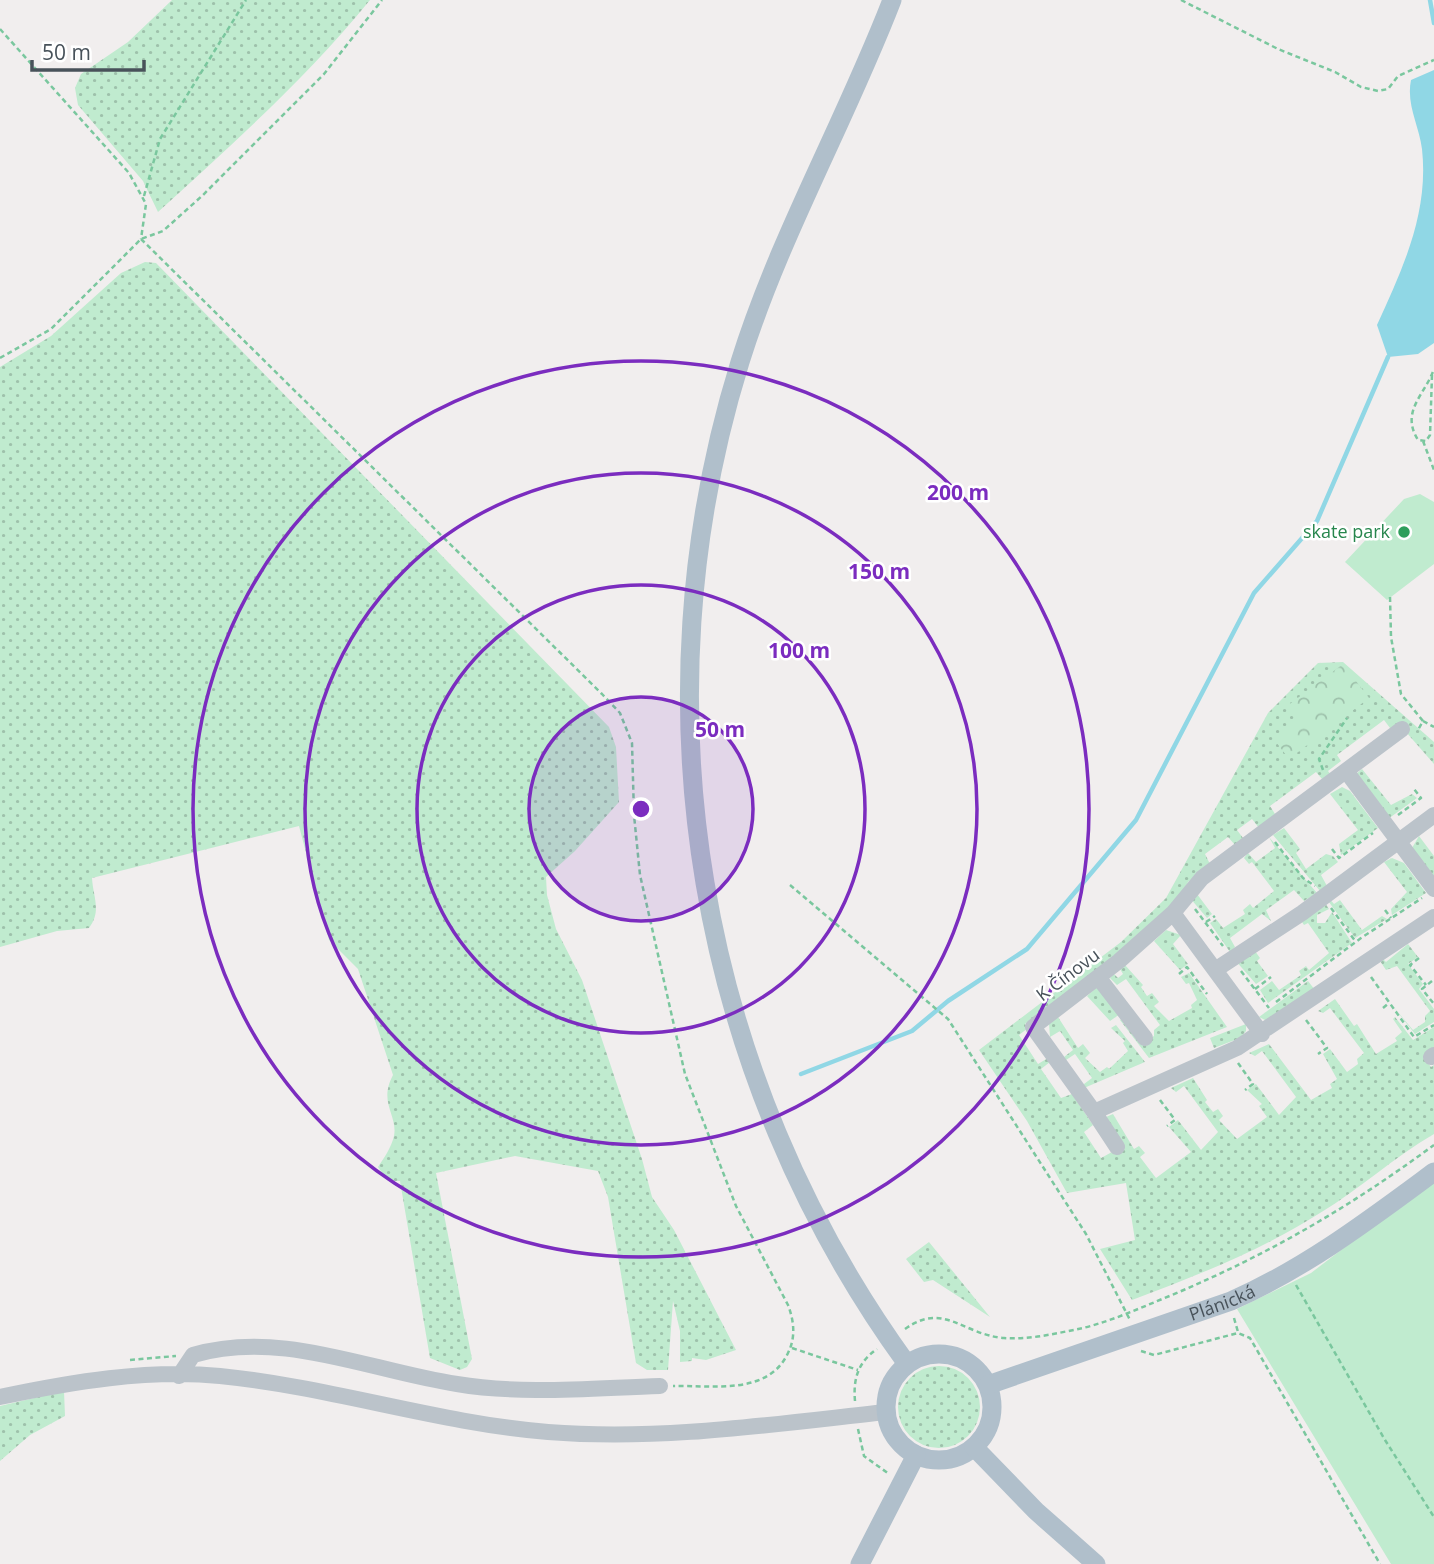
<svg xmlns="http://www.w3.org/2000/svg" width="1434" height="1564" font-family="'Open Sans',sans-serif">
<style>
.grass{fill:url(#grass-dots)}
.park{fill:url(#park-crowns)}
.garden{fill:#c0ebcf}
.water{fill:#90d7e5}
.lines{fill:none;stroke-linecap:round;stroke-linejoin:round}
.stream{stroke:#90d7e5;stroke-width:4.5}
.path{stroke:#7ac79e;stroke-width:2.5;stroke-dasharray:5 3.5;stroke-linecap:butt}
.minor{stroke:#bbc3ca;stroke-width:16}
.major{stroke:#b0bfcb;stroke-width:19}
.ring{fill:none;stroke:#7b2cbf;stroke-width:3.5}
.leisure-dot{fill:#2e9e5b;stroke:#fff;stroke-width:2.5}
.labels{text-anchor:middle;stroke-width:5;stroke-linejoin:round;paint-order:stroke}
.leisure-label{font-size:18px;fill:#27864d;stroke:#fff;text-anchor:end}
.street-label{font-size:18px;fill:#48525a;stroke:#fff}
.centre{fill:#7b2cbf;stroke:#fff;stroke-width:3.5}
.ring-label{font-size:21px;text-anchor:middle;font-weight:bold;fill:#7b2cbf;stroke:#fff;stroke-width:5;stroke-linejoin:round;paint-order:stroke}
</style>
<defs>
<pattern id="grass-dots" width="8" height="8" patternUnits="userSpaceOnUse" patternTransform="scale(1.75)"><rect width="8" height="8" fill="#c0ebcf"/><path d="M2 2h.1M6 6h.1" fill="none" stroke="#9ec1ab" stroke-width="1.8" stroke-linecap="round"/></pattern>
<pattern id="park-crowns" width="20" height="18" patternUnits="userSpaceOnUse" patternTransform="scale(1.75)"><rect width="20" height="18" fill="#c0ebcf"/><path d="M2 6a3 3 0 1 1 6 0M12 15a3 3 0 1 1 6 0" fill="none" stroke="#9ec1ab"/></pattern>
</defs>
<rect width="100%" height="100%" fill="#f1eeee"/>
<path class="grass" d="M172,0H370C307,78 231,145 158,212L143,181L78,105L75,88L81,74L128,42Z
M145,262L156,263L609,727L616,747L619,802L575,851L546,877L547,895L556,929L582,980L642,1159L652,1197L674,1230L736,1350L706,1360L692,1358V1361L680,1362V1331L673,1301L668,1370H647L636,1363L608,1197L598,1171L515,1156L436,1173L472,1359L467,1367L460,1370L430,1358L400,1181H388L378,1167C384,1158 391,1148 394,1136C398,1115 378,1103 393,1075L358,969L329,940L299,826L92,878C93,897 102,911 89,928L57,931L0,947V367L51,336L121,273Z
M1343,662L1434,742V764L1406,732L1390,728L1384,720L1337,755L1341,761L1328,771L1331,775L1322,779L1316,772L1270,806L1275,814L1259,828L1252,819L1237,830L1243,838L1235,845L1228,837L1205,854L1210,864L1188,882L1182,895L1113,958L1025,1024L1028,1028L1019,1035L1038,1064L1048,1058L1050,1062L1041,1069L1061,1098L1072,1094L1093,1125L1084,1132L1101,1158L1123,1146L1106,1117L1113,1114L1134,1149L1139,1146L1145,1153L1140,1157L1156,1178L1191,1152L1169,1127L1178,1120L1201,1150L1218,1132L1184,1086L1176,1092L1171,1088L1193,1078L1207,1100L1205,1102L1213,1112L1218,1109L1223,1116L1219,1120L1237,1139L1267,1117L1259,1106L1262,1104L1247,1090L1256,1084L1279,1115L1296,1097L1262,1051L1255,1056L1249,1053L1269,1044L1311,1100L1332,1088L1330,1084L1337,1079L1323,1054L1330,1049L1347,1072L1358,1064L1357,1059L1364,1053L1330,1008L1323,1013L1318,1011L1335,999L1354,1026L1357,1024L1376,1054L1397,1041L1395,1038L1402,1032L1393,1019L1395,1017L1413,1040L1434,1027V1048L1423,1056L1431,1067L1434,1065V1134C1394,1157 1360,1189 1320,1213C1262,1250 1196,1276 1132,1300L1100,1249L1135,1240L1126,1183L1067,1193L1027,1121L979,1050L1121,942L1166,898L1268,713L1318,663Z
M1362,769L1391,805L1412,794L1417,798L1388,819L1356,774Z
M1342,787L1350,791L1378,828L1341,855L1339,844L1358,830L1330,794Z
M1284,828L1300,849L1296,853L1306,869L1326,854L1333,856L1338,862L1321,875L1327,886L1320,891L1273,835Z
M1419,836L1434,856V880L1412,848Z
M1269,837L1317,893L1304,901L1294,890L1266,910L1271,921L1262,914L1230,938L1235,947L1230,952L1210,923L1216,919L1223,928L1245,914L1243,910L1250,904L1253,908L1274,891L1252,862L1249,864L1244,858L1248,853L1256,862L1275,848Z
M1392,858L1404,863L1426,893L1392,915L1391,909L1407,892L1384,862Z
M1197,894L1212,914L1207,918L1190,898Z
M1337,896L1362,930L1382,916L1387,919L1355,938L1326,898L1328,897L1334,904L1340,900Z
M1323,900L1329,909L1317,915V923H1325L1332,912L1352,943L1268,1003L1260,990L1272,981L1279,990L1301,975L1299,971L1306,966L1309,970L1329,953L1308,923L1304,925L1300,919Z
M1166,930L1181,935L1173,944L1188,964L1180,970L1154,941Z
M1408,944L1418,957L1408,964L1423,984L1419,989L1434,1009V1022L1415,1034L1392,1005L1413,1030L1425,1022V1016L1430,1011L1397,966L1386,970L1380,961L1383,959L1386,962Z
M1255,951L1260,958L1257,961L1268,976L1256,984L1235,960Z
M1125,965L1143,985L1141,987L1147,996L1152,993L1159,1002L1154,1006L1169,1021L1192,1008L1191,1005L1197,1000L1189,983L1186,984L1181,977L1189,973L1227,1027L1149,1058L1120,1020L1123,1018L1143,1043L1154,1036V1030L1160,1025L1126,979L1117,985L1110,978L1114,974L1118,978L1123,974L1120,969Z
M1308,981L1315,990L1267,1021L1259,1017Z
M1097,987L1120,1014L1110,1021L1087,996Z
M1058,1017L1078,1048L1083,1044L1090,1053L1085,1058L1100,1072L1107,1067L1109,1069L1128,1051L1123,1043L1125,1041L1111,1028L1116,1025L1145,1062L1084,1088V1084L1092,1078L1075,1054L1066,1060L1064,1057L1073,1050L1060,1031L1050,1037L1049,1024Z
M1246,1024V1031L1240,1038L1214,1048L1210,1038Z
M929,1242L990,1317L933,1280L924,1282L906,1259Z
M898 1407a41 41 0 1 1 82 0a41 41 0 1 1-82 0Z
M64,1391L65,1416L30,1435L0,1461V1406Z"/>
<path class="park" d="M1343,664L1369,698L1289,759L1273,738L1297,719L1287,706Z"/>
<path class="garden" d="M1420,494L1434,502V564L1387,600L1345,562L1404,499Z
M1434,1179V1564H1391L1237,1309L1311,1273Z"/>
<path class="water" d="M1434,70V343L1418,354L1388,357L1377,325C1403,268 1429,213 1422,149C1419,125 1406,105 1411,80Z"/>
<g class="lines">
<path class="stream" d="M1430,0L1434,23
M801,1074L912,1031L948,1001L1027,949L1136,820L1254,593L1317,521L1388,357"/>
<path class="path" d="M1181,0L1278,49L1335,72L1361,87L1378,91L1388,89L1398,76L1434,60
M0,29L129,173L146,204L141,239
M144,196L160,139L246,0
M141,239L602,694L620,713L632,743L634,815L640,875L685,1074L736,1206L788,1305C794,1321 796,1337 788,1353C768,1396 712,1385 673,1386
M0,358L51,329L141,239L163,231L203,195L324,74L382,0
M1432,375L1430,435L1426,441L1418,440C1400,411 1425,395 1434,369
M1423,441L1434,470
M1390,597L1391,637L1401,694L1423,721L1418,730
M1423,721L1434,727
M1323,770L1319,759L1347,718
M1398,815L1421,798L1414,789
M1275,842L1303,878L1315,886
M1332,849L1339,858L1373,833
M790,885L948,1019L1086,1234L1130,1320
M1331,908L1356,942
M1195,909L1223,946
M1385,910L1391,918
M1206,922L1215,916
M1419,958L1410,965L1426,985
M1241,971L1269,1008
M1179,974L1187,967L1207,994
M1371,977L1414,1037L1434,1025
M1432,981L1422,989L1434,1004
M1255,989L1271,977
M1276,1002L1361,938L1422,898
M1383,1008L1389,1003
M1306,1020L1327,1048L1318,1054
M1238,1063L1253,1084L1245,1090
M1160,1100L1175,1120L1167,1126
M1296,1285L1385,1440L1434,1517
M1234,1318L1238,1332
M905,1329C944,1301 963,1335 1004,1338C1030,1340 1058,1333 1083,1328C1115,1320 1142,1307 1172,1295C1271,1253 1348,1208 1434,1145
M792,1348L858,1370
M1141,1351L1154,1355L1238,1333L1250,1338L1380,1564
M130,1360L176,1356
M855,1401C853,1379 858,1362 877,1349
M858,1429L864,1456L889,1474"/>
<path class="minor" d="M1346,771L1434,889
M1215,970L1302,913L1434,815
M1098,977L1145,1038
M1262,1034L1173,913L1202,878L1402,729
M1431,1057L1434,1055
M1094,1112L1033,1027L1119,961L1173,913
M1117,1147L1094,1112L1237,1048L1434,917
M179,1376L193,1355C281,1329 370,1371 457,1384C523,1395 593,1388 660,1386
M0,1397C71,1382 147,1369 220,1376C331,1387 438,1423 548,1432C661,1441 774,1424 886,1412"/>
<g class="major">
<path d="M892,0C845,122 779,237 740,362C634,704 697,1075 907,1364"/>
<circle cx="939" cy="1407" r="53"/>
<path id="s1" d="M988,1385L1231,1301C1306,1268 1369,1220 1434,1172"/>
<path d="M974,1447L1036,1511L1096,1564"/>
<path d="M860,1564L916,1455"/>
</g>
</g>
<circle cx="641" cy="809" r="112" fill="#7b2cbf" fill-opacity=".12"/>
<g class="ring">
<circle cx="641" cy="809" r="112"/>
<circle cx="641" cy="809" r="224"/>
<circle cx="641" cy="809" r="336"/>
<circle cx="641" cy="809" r="448"/>
</g>
<circle class="leisure-dot" cx="1404" cy="532" r="7"/>
<g class="labels">
<g class="leisure-label">
<text x="1390" y="538">skate park</text>
</g>
<g class="street-label">
<text transform="translate(1068 975) rotate(-37)" y="6">K Čínovu</text>
<text dy="6" stroke="none"><textPath href="#s1" startOffset="248">Plánická</textPath></text>
</g>
</g>
<circle cx="641" cy="809" r="10" class="centre"/>
<g class="ring-label">
<text x="958" y="500">200 m</text>
<text x="879" y="579">150 m</text>
<text x="799" y="658">100 m</text>
<text x="720" y="737">50 m</text>
</g>
<path d="M32 60v10h112v-10" fill="none" stroke="#48525a" stroke-width="3.5"/>
<text x="42" y="60" font-size="21" fill="#48525a" stroke="#ffffff" stroke-width="5" paint-order="stroke">50 m</text>
</svg>
